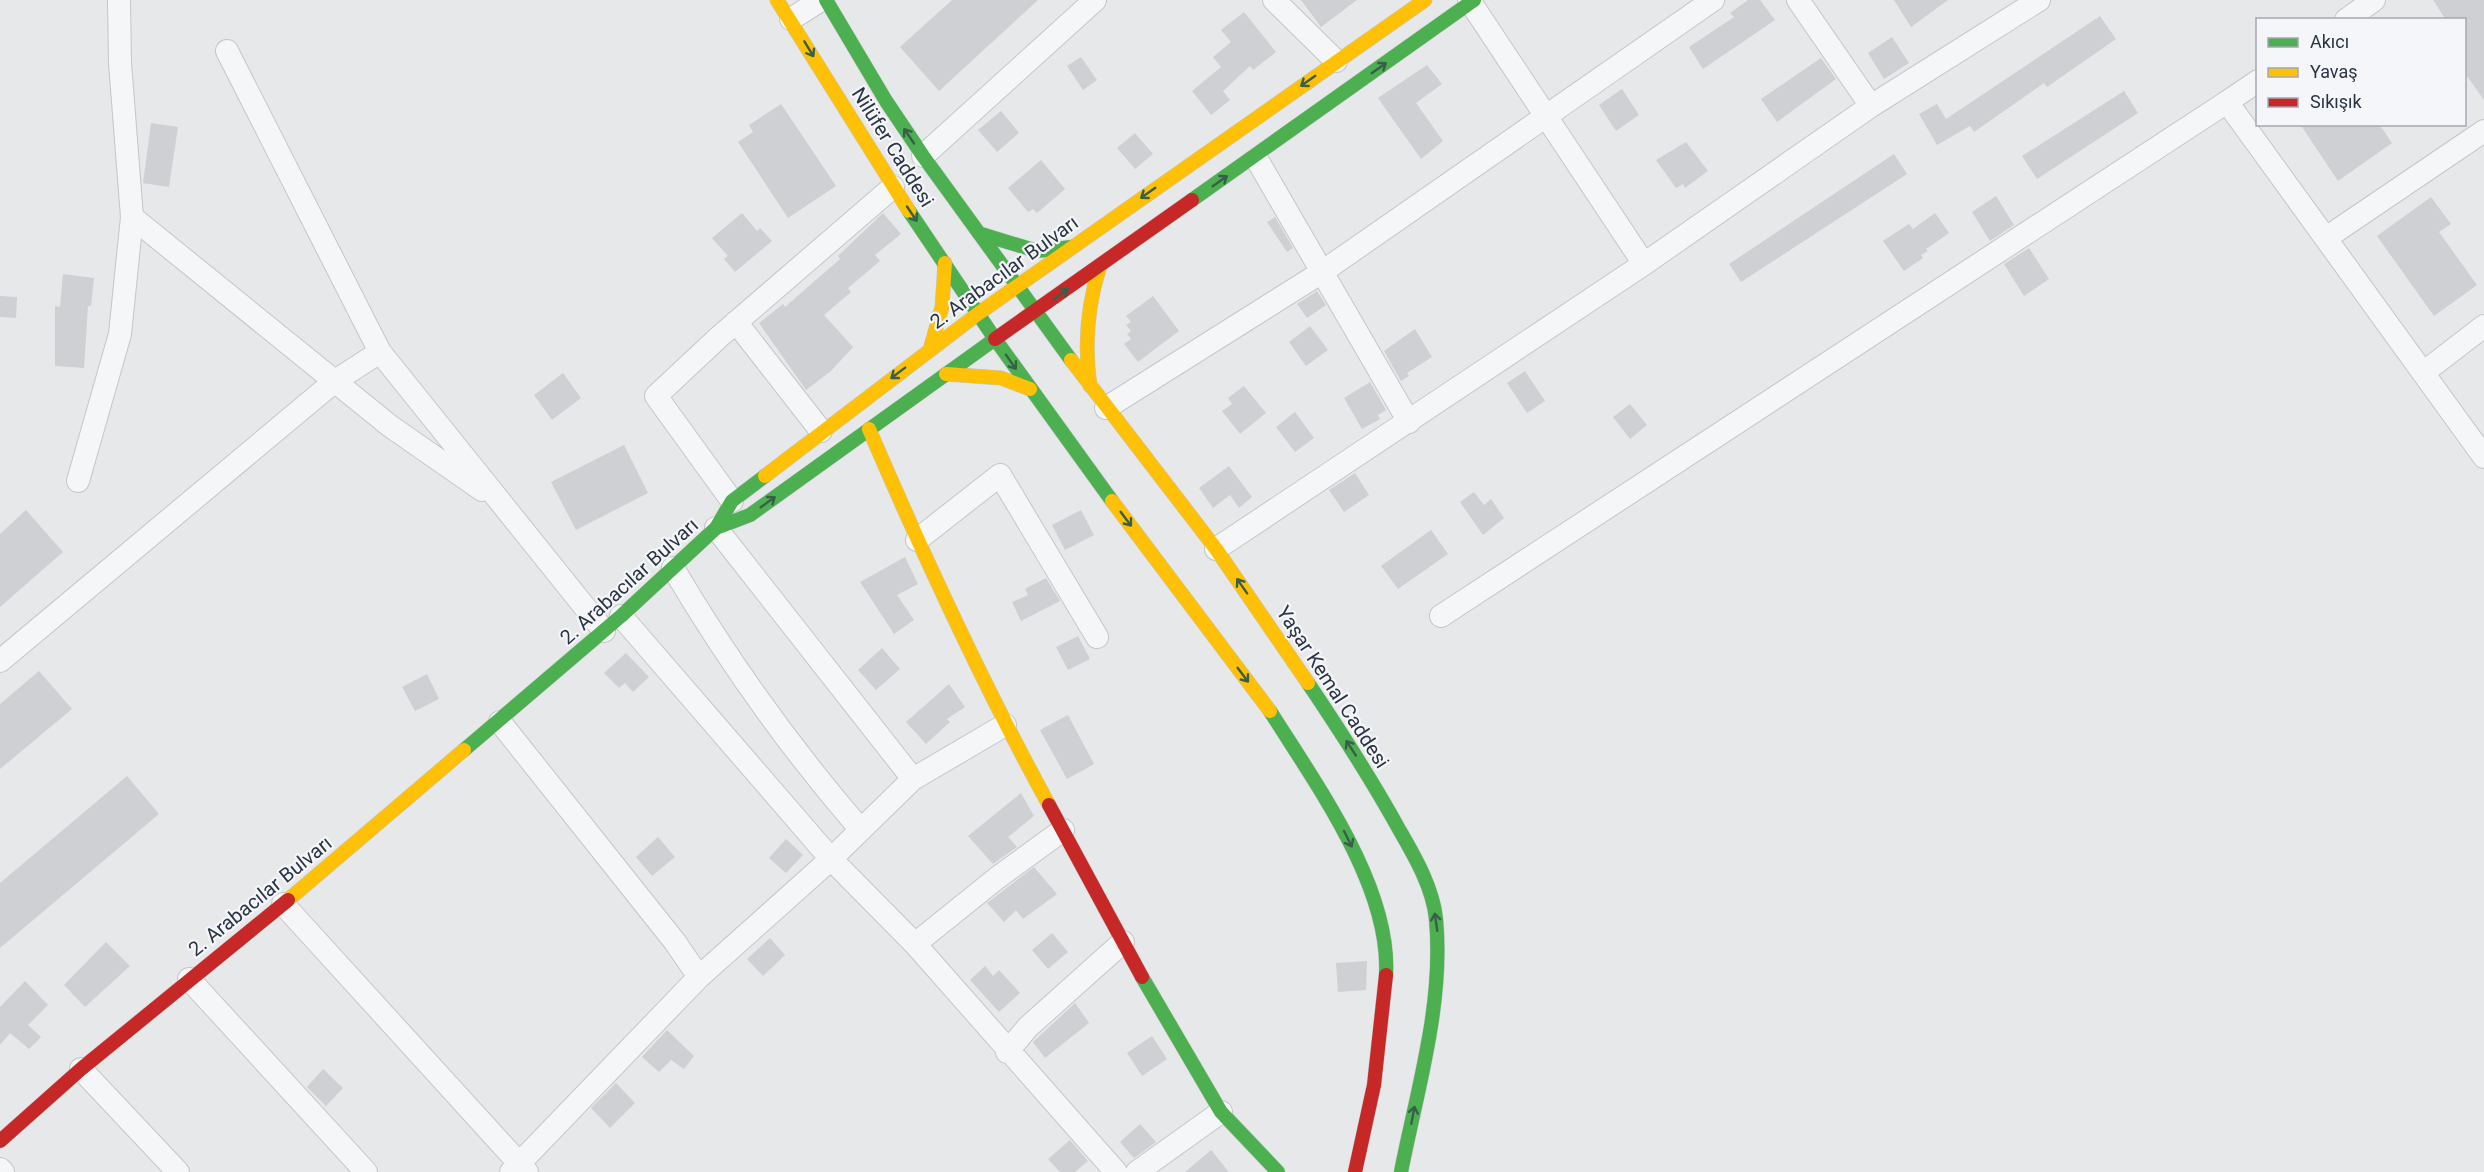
<svg xmlns="http://www.w3.org/2000/svg" width="2484" height="1172" font-family="Roboto,sans-serif">
<style>
.building{fill:#ced0d3}
.lines{fill:none;stroke-linecap:round;stroke-linejoin:round}
.street-casing{stroke:#c4c6c8;stroke-width:24}
.fast-casing{stroke:#c4c6c8;stroke-width:15}
.slow-casing{stroke:#c4c6c8;stroke-width:15}
.jam-casing{stroke:#c4c6c8;stroke-width:15}
.street{stroke:#f5f6f7;stroke-width:22}
.fast{stroke:#4caf50;stroke-width:14}
.slow{stroke:#ffc107;stroke-width:14}
.jam{stroke:#c62828;stroke-width:14}
.oneway{stroke:#375f49}
.labels{text-anchor:middle;stroke-width:4.5;stroke-linejoin:round;paint-order:stroke}
.street-label{font-size:20px;fill:#2b3445;stroke:#f4f6f9}
</style>
<rect width="100%" height="100%" fill="#e6e8ea"/>
<path class="building" d="M952,0H1038L939,91L900,47Z
M1301,0H1357L1321,27Z
M1748,0H1760L1775,20L1703,69L1689,47L1734,17L1730,13Z
M1894,0H1948L1911,27Z
M2433,0H2484V100L2464,72V20H2446Z
M1244,12L1276,52L1253,70L1250,66L1223,91L1230,100L1211,115L1192,91L1221,67L1213,57L1231,42L1221,30Z
M2100,16L2116,39L2047,87L2044,83L1974,132L1970,126L1937,145L1919,114L1937,104L1946,119Z
M1892,37L1909,63L1884,79L1868,53Z
M1081,57L1097,80L1083,90L1067,66Z
M1821,58L1836,79L1777,122L1761,99Z
M1427,65L1442,84L1416,103L1443,141L1421,159L1378,98Z
M1622,89L1639,115L1616,131L1599,105Z
M2124,91L2138,113L2037,179L2022,156Z
M781,104L836,186L788,218L738,142L753,132L749,125Z
M1001,111L1019,133L997,152L978,130Z
M151,123L178,127L169,187L143,183Z
M2300,124H2379L2392,143L2338,181Z
M1135,133L1153,154L1135,169L1117,148Z
M1686,142L1708,171L1685,188L1683,184L1676,188L1656,160Z
M1894,154L1907,174L1741,282L1729,264Z
M1041,160L1065,189L1037,213L1033,209L1028,212L1008,188Z
M1996,196L2014,225L1990,241L1972,212Z
M2431,197L2451,224L2439,232L2477,285L2434,316L2377,236Z
M742,213L757,231L760,228L772,241L735,272L724,259L728,256L712,238Z
M883,213L901,234L875,255L880,261L848,288L851,292L824,315L853,347L831,371L806,390L759,323L783,304L785,307L840,259L838,256Z
M1935,213L1949,233L1926,249L1928,251L1921,255L1923,258L1904,271L1883,241L1909,224L1913,229Z
M1275,217L1293,248L1287,252L1267,222Z
M2029,248L2049,279L2024,296L2004,264Z
M63,274L94,278L91,306H88L84,368L55,366V306L60,307Z
M1317,291L1326,305L1307,318L1297,304Z
M0,296L17,297L16,318L0,317Z
M1153,296L1179,331L1138,362L1124,344L1131,339L1127,334L1131,331L1126,325L1131,322L1126,316Z
M1310,326L1328,350L1306,366L1289,342Z
M1415,329L1432,357L1407,373L1409,376L1401,381L1384,351Z
M1525,371L1545,401L1527,413L1507,383Z
M563,373L581,398L552,420L534,395Z
M1370,382L1386,410L1378,415L1380,419L1362,429L1344,398Z
M1244,386L1266,413L1240,434L1222,411L1232,404L1228,398Z
M1630,404L1647,425L1630,439L1613,417Z
M1295,412L1314,438L1295,452L1276,427Z
M624,445L648,493L576,530L551,482Z
M1229,466L1252,497L1239,508L1230,495L1213,508L1199,488Z
M1355,473L1369,495L1344,512L1329,490Z
M1474,492L1484,505L1491,499L1504,518L1483,535L1460,502Z
M26,510L63,552L0,607V534Z
M1081,510L1094,535L1065,550L1052,525Z
M1431,530L1448,554L1398,589L1381,566Z
M905,557L918,584L897,595L914,620L894,634L860,582Z
M1046,578L1060,601L1021,621L1012,602L1028,595L1025,589Z
M1078,636L1090,659L1068,670L1056,647Z
M882,648L900,669L876,690L858,670Z
M626,653L649,677L633,692L625,683L619,688L604,673Z
M39,671L72,709L0,769V704Z
M427,674L439,699L415,711L402,687Z
M949,684L965,707L947,719L950,722L926,744L906,722Z
M1068,715L1094,764L1067,779L1040,730Z
M127,776L159,814L0,948V883Z
M1021,793L1034,816L1008,837L1017,847L993,864L968,836Z
M658,837L675,857L652,876L636,857Z
M786,839L803,855L786,873L769,858Z
M1034,867L1057,894L1023,919L1016,910L1004,922L987,903Z
M1052,933L1068,952L1048,969L1032,950Z
M770,938L785,955L763,976L747,959Z
M106,942L130,966L85,1007L64,985Z
M1367,961L1366,990L1338,992L1336,963Z
M985,966L993,976L999,970L1020,993L999,1012L970,980Z
M25,981L48,1005L28,1025L41,1037L29,1049L10,1033L0,1045V1007Z
M1075,1003L1089,1023L1045,1058L1033,1042Z
M667,1030L694,1056L684,1069L671,1060L659,1072L642,1057Z
M1152,1036L1167,1059L1142,1076L1127,1053Z
M323,1069L343,1088L326,1106L307,1087Z
M616,1083L635,1103L610,1128L591,1108Z
M1140,1124L1156,1142L1134,1158L1120,1142Z
M1070,1140L1088,1161L1075,1172H1060L1048,1159Z
M1211,1150L1229,1172H1185Z"/>
<g class="lines">
<defs>
<path id="street" d="M1274,0L1336,61
M1469,0L1644,264
M1798,0L1871,106
M791,19L821,0
M2346,20L2374,0
M227,51L380,352L604,631
M2258,81L2227,102L2484,457
M923,156L1095,0
M1259,163L1409,422
M132,217L390,426L482,490
M2326,238L2484,131
M736,322L821,431
M2423,373L2484,326
M1106,408L1322,272L1713,0
M78,481L120,334L132,217L120,63L119,0
M732,501L656,396L719,337L893,187
M716,528L913,779
M917,540L1000,475L1097,637
M1216,549L1644,264L1871,106L2039,0
M673,568C728,661 790,748 861,830
M621,616L831,859L915,944L1116,1172
M1441,616L2227,102
M0,661L335,381L380,352
M500,722L675,942L699,977
M283,904L527,1172
M915,944L997,878L1063,830
M189,979L366,1172
M1007,1052L1028,1027L1123,942
M81,1069L178,1172
M0,1169L3,1172
M511,1172L699,977L831,859L913,779L1005,725
M1137,1172L1221,1112"/>
<path id="fast" d="M826,0L886,101L923,156L1071,360
M1192,200L1474,0
M909,211L995,339L1112,501
M981,234L1037,251L1072,247
M716,528L750,515L995,339
M1308,683C1341,732 1372,780 1400,831C1415,857 1433,888 1436,919C1444,1004 1417,1090 1401,1172
M1270,711C1315,783 1391,886 1386,975
M464,750L621,616L716,528L732,501L765,476
M1142,977L1221,1112L1278,1172"/>
<path id="slow" d="M777,0L909,211
M979,313L1425,0
M930,350L942,307L945,263
M1071,360L1216,549L1308,683
M946,374L1001,378L1030,389
M1090,386C1084,344 1087,306 1100,266
M869,429C924,557 982,683 1049,805
M765,476L979,313
M1112,501L1270,711
M288,900L464,750"/>
<path id="jam" d="M995,339L1192,200
M1049,805L1142,977
M0,1141L81,1069L288,900
M1355,1172L1374,1085L1386,975"/>
</defs>
<use href="#street" class="street-casing"/>
<use href="#fast" class="fast-casing"/>
<use href="#slow" class="slow-casing"/>
<use href="#jam" class="jam-casing"/>
<use href="#street" class="street"/>
<use href="#fast" class="fast"/>
<use href="#slow" class="slow"/>
<use href="#jam" class="jam"/>
</g>
<defs><path id="oneway-shaft" d="M-6 0H5M1.5-3L5.5 0L1.5 3" fill="none" stroke-width="1.6" stroke-linecap="round" stroke-linejoin="round" transform="scale(1.5)"/></defs>
<g class="oneway">
<use href="#oneway-shaft" transform="translate(809 49) rotate(59)"/>
<use href="#oneway-shaft" transform="translate(1379 68) rotate(-35)"/>
<use href="#oneway-shaft" transform="translate(1308 81) rotate(145)"/>
<use href="#oneway-shaft" transform="translate(909 136) rotate(-124)"/>
<use href="#oneway-shaft" transform="translate(1220 181) rotate(-35)"/>
<use href="#oneway-shaft" transform="translate(1148 193) rotate(145)"/>
<use href="#oneway-shaft" transform="translate(912 214) rotate(56)"/>
<use href="#oneway-shaft" transform="translate(1061 294) rotate(-36)"/>
<use href="#oneway-shaft" transform="translate(1011 362) rotate(55)"/>
<use href="#oneway-shaft" transform="translate(898 373) rotate(143)"/>
<use href="#oneway-shaft" transform="translate(768 502) rotate(-36)"/>
<use href="#oneway-shaft" transform="translate(1126 519) rotate(53)"/>
<use href="#oneway-shaft" transform="translate(1242 586) rotate(-125)"/>
<use href="#oneway-shaft" transform="translate(1243 675) rotate(53)"/>
<use href="#oneway-shaft" transform="translate(1351 748) rotate(-123)"/>
<use href="#oneway-shaft" transform="translate(1348 839) rotate(64)"/>
<use href="#oneway-shaft" transform="translate(1436 922) rotate(-98)"/>
<use href="#oneway-shaft" transform="translate(1413 1115) rotate(-79)"/>
</g>
<g class="labels">
<g class="street-label">
<text transform="translate(893 147) rotate(58)" y="7">Nilüfer Caddesi</text>
<text transform="translate(1004 272) rotate(-36)" y="7">2. Arabacılar Bulvarı</text>
<text transform="translate(629 581) rotate(-42)" y="7">2. Arabacılar Bulvarı</text>
<text transform="translate(1333 687) rotate(57)" y="7">Yaşar Kemal Caddesi</text>
<text transform="translate(260 896) rotate(-39)" y="7">2. Arabacılar Bulvarı</text>
</g>
</g>
<rect x="2256" y="18" width="210" height="108" fill="#f4f6f9" stroke="#a4a8b1" stroke-width="1.5"/>
<rect x="2268" y="38" width="30" height="9" fill="#4caf50" stroke="#a4a8b1" stroke-width="1.5"/>
<text x="2310" y="48" font-size="18" fill="#2b3445">Akıcı</text>
<rect x="2268" y="68" width="30" height="9" fill="#ffc107" stroke="#a4a8b1" stroke-width="1.5"/>
<text x="2310" y="78" font-size="18" fill="#2b3445">Yavaş</text>
<rect x="2268" y="98" width="30" height="9" fill="#c62828" stroke="#a4a8b1" stroke-width="1.5"/>
<text x="2310" y="108" font-size="18" fill="#2b3445">Sıkışık</text>
</svg>
